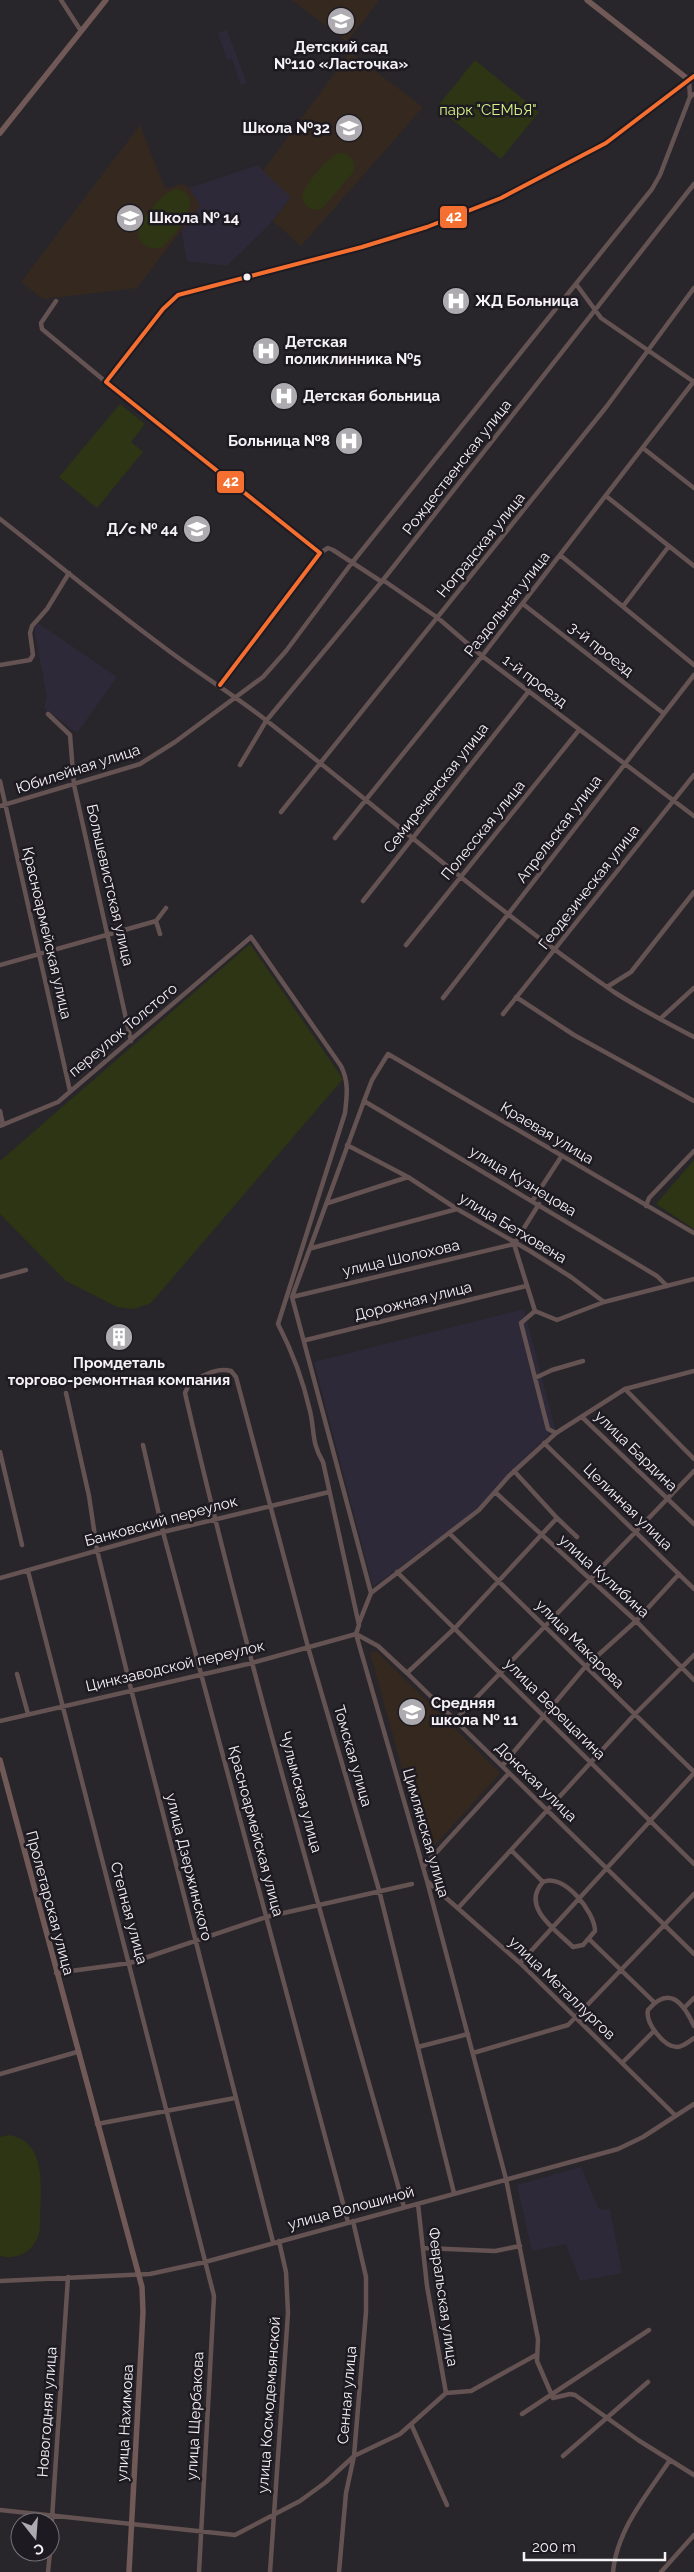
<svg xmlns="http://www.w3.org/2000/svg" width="694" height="2572" font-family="Raleway,sans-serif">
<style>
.industrial{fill:#2e2938}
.education{fill:#35291f}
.green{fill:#2d3514}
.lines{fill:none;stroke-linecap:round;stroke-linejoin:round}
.minor{stroke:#645352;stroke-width:4.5}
.major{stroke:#705956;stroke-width:5.5}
.bus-1-casing{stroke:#1e1a22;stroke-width:8}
.bus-1{stroke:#f46f30;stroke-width:4}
.bus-dot{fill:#f5f2f7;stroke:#1e1a22;stroke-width:2}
.labels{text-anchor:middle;stroke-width:5;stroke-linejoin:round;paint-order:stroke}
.poi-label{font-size:15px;font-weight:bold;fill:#f5f2f7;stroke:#1e1a22;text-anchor:start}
.park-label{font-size:15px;fill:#d6f285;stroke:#1e1a22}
.street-label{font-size:15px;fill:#f5f2f7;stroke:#1e1a22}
.line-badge{stroke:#1e1a22;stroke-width:2}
.badge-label{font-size:14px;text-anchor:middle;font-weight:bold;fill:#fff}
</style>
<rect width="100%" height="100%" fill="#28262a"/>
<path class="industrial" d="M227,30L247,83L241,85L232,59L227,60L218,33Z
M258,165L291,197L270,224L227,266L187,261L181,230L200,206L189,188Z
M38,623L117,677L77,733L44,708L47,697L34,628Z
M524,1309L555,1428L499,1484L478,1509L373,1587L314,1362Z
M581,2167L599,2209L610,2210L622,2273L580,2281L566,2244L532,2251L517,2185Z"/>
<path class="education" d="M292,0H379L347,42Z
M350,52L423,107L301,246L273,221L291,197L263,171Z
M140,125L165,189L182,184L189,188L200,206L137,288L43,299L21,282Z
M376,1651L500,1773L428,1853L425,1852L370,1652Z"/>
<path class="green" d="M475,60L539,112L501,159L437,107Z
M340,153C351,154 355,161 354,171L322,209C312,211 305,208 302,198C303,186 328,156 340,153Z
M177,189C208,198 175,234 163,247C152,251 143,247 138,236C138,222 163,190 177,189Z
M120,404L145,424L131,442L143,452L97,508L59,477Z
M250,944L343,1079L151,1303L134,1309L117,1307L66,1281L0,1214V1161Z
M694,1160V1229L656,1204Z
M9,2135C51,2142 39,2196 40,2229C36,2249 21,2261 0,2256V2137Z"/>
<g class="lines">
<path class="minor" d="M61,0L81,31
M689,80L690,97
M576,284L601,318L694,382
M56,301L41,323L42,329L106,382
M643,448L694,488
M606,496L694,566
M0,519C54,561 107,605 161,645C196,672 233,694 267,721C383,811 493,909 614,992C640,1009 667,1023 694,1037
M320,553L328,548L333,550L382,582
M560,555L694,665
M383,580L438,618L482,656L694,816
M523,604L663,713
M624,605L669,546
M0,665L30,660L33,655L30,633L32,626L47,609L69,573
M220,685L320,553L106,382L163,309L178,295L362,247L427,227L501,198L606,143L689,80
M48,714L70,735L74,785L131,1041
M240,765L266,721L383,580L694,184
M0,781L70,1091
M0,806L140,764L175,742L263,677L286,651L351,564L652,189L660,175L690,97L694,94
M281,812L607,406L694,288
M335,838L482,656L694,381
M363,901L529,691
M156,921L166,908
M406,945L579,730
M0,965L156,921L160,934
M607,987L631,972L694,892
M516,997L574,1035L694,1101
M443,998L694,675
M503,1014L694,775
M660,1019L694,988
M364,1101L657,1276L667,1286
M0,1111L3,1125
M0,1126L58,1102L251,937L341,1066C349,1082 347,1095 345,1113L278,1324C292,1351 303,1380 310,1411C315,1432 311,1442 323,1462L359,1625L356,1634L427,1881L506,2179L538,2339L537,2361L553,2398L570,2394L575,2395L638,2440L694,2475
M347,1145L408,1177L457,1209L530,1251L571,1277L604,1302
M533,1200L561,1157
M328,1203L408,1177
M539,1204L514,1244L535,1311L557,1320L604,1302L694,1279
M646,1206L649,1198L694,1151
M312,1248L457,1209
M0,1277L26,1270
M292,1297L514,1244
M535,1311L521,1323L548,1429L556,1433
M306,1340L526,1286
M535,1378L552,1370L583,1361
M625,1389L694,1459
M66,1393L89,1496L97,1550L131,1689L273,2242
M582,1417L694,1524
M544,1443L694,1589
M143,1445L163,1532L348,2222
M0,1452L22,1545
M495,1492L636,1621L694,1680
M557,1518L577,1537
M449,1533L694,1772
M28,1571L214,2296L199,2572
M397,1572L694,1864
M0,1578L163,1532L329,1492
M371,1593L292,1297L364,1101L372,1080L388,1054L694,1233
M359,1623L371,1593L479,1510L509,1476L556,1433L625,1389L694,1371
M407,1673L456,1627L557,1518L514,1471
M17,1674L28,1714
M455,1720L694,1471
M0,1721L252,1663L356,1634L378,1646L407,1673L694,1954
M502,1766L585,1667L636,1621L679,1574
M512,1851L543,1882C520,1907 556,1930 573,1947L583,1945L595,1931C595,1912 563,1872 543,1882
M423,1867L509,1773
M428,1882L520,1963L676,2116
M459,1907L634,1715L694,1655
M590,1940L655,2003
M520,1963L694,1773
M56,1973L130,1963L266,1917L412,1884
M685,2007L694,1998
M694,2026C684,2004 670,1984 648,2010C645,2023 664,2047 677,2047C683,2047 690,2041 694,2038
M418,2047L468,2034
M473,2053L568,2025L694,1894
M622,2063L654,2031
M0,2074L77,2052
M97,2124L235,2098
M418,2204L427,2286L446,2393
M404,2207C328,1937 248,1667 185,1393L190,1382C203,1376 216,1367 231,1371L236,1377L308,1647L379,1890L454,2193
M423,2248L495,2251L520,2246
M0,2281L150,2274L205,2262L618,2149L643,2137L694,2104
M446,2393L471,2391L536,2355
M522,2414L649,2330
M411,2424L447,2505
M563,2456L648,2382
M0,2510L235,2535L300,2501L326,2482L354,2456L400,2434L446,2393
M50,2549L68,2277
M48,2572L50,2552
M270,2572L288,2313L286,2272L279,2241
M339,2572L346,2493L354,2456L366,2312V2277L353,2221
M613,2572C617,2529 647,2495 670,2460
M661,2572L694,2535"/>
<path class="major" d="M587,0L689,80L694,76
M0,133L106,0
M0,1760L142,2287L143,2312L129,2572"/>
<defs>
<path id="bus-1" d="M220,685L320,553L106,382L163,309L178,295L362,247L427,227L501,198L606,143L694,76"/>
</defs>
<use href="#bus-1" class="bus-1-casing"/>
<use href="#bus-1" class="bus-1"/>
</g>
<defs>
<symbol id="school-disc" viewBox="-11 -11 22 22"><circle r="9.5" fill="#adabaf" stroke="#1e1a22"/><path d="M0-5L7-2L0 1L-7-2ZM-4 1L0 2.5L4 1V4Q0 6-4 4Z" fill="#fff"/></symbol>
<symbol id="hospital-disc" viewBox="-11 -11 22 22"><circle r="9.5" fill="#adabaf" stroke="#1e1a22"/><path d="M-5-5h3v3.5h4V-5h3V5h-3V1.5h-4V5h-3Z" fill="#fff"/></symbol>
<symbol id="building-disc" viewBox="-11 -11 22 22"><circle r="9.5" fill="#adabaf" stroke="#1e1a22"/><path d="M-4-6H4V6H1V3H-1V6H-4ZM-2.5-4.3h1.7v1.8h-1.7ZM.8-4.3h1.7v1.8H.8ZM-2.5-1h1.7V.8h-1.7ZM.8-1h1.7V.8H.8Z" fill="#fff"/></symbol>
</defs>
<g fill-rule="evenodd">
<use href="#school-disc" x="325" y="5" width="32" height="32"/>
<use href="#school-disc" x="333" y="112" width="32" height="32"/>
<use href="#school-disc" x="114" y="202" width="32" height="32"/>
<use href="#hospital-disc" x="440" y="285" width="32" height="32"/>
<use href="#hospital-disc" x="250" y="335" width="32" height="32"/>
<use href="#hospital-disc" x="268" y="380" width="32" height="32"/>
<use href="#hospital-disc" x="333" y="425" width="32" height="32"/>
<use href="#school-disc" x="181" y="513" width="32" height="32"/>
<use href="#building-disc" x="103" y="1321" width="32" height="32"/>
<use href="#school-disc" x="396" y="1696" width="32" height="32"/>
</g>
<circle class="bus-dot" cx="247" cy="277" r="4.5"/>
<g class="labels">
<g class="poi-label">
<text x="341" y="52" text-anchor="middle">Детский сад<tspan x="341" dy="17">№110 «Ласточка»</tspan></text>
<text x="330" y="133" text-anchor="end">Школа №32</text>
<text x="149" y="223">Школа № 14</text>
<text x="475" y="306">ЖД Больница</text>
<text x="285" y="347">Детская<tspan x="285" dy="17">поликлинника №5</tspan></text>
<text x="303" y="401">Детская больница</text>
<text x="330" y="446" text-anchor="end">Больница №8</text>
<text x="178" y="534" text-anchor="end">Д/с № 44</text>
<text x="119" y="1368" text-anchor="middle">Промдеталь<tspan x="119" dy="17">торгово-ремонтная компания</tspan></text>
<text x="431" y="1708">Средняя<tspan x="431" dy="17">школа № 11</tspan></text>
</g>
<g class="park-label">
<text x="488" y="115">парк "СЕМЬЯ"</text>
</g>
<g class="street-label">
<text transform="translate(457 467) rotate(-52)" y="5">Рождественская улица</text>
<text transform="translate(481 545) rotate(-51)" y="5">Ноградская улица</text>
<text transform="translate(507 604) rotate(-52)" y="5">Раздольная улица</text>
<text transform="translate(601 649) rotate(38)" y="5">3-й проезд</text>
<text transform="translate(535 681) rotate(37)" y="5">1-й проезд</text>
<text transform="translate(78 769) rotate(-18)" y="5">Юбилейная улица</text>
<text transform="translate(436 788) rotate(-52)" y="5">Семиреченская улица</text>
<text transform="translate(559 829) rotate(-53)" y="5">Апрельская улица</text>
<text transform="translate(483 830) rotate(-51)" y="5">Полесская улица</text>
<text transform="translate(110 885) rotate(77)" y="5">Большевистская улица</text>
<text transform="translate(589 887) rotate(-52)" y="5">Геодезическая улица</text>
<text transform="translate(47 933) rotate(77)" y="5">Красноармейская улица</text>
<text transform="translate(123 1030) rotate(-40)" y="5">переулок Толстого</text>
<text transform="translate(547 1133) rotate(31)" y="5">Краевая улица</text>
<text transform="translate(523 1181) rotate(31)" y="5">улица Кузнецова</text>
<text transform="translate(513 1228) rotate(31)" y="5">улица Бетховена</text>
<text transform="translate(401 1258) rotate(-13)" y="5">улица Шолохова</text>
<text transform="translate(413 1301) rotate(-14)" y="5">Дорожная улица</text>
<text transform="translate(636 1451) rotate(44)" y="5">улица Бардина</text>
<text transform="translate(628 1507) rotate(44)" y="5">Целинная улица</text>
<text transform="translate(161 1521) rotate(-15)" y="5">Банковский переулок</text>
<text transform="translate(604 1576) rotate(42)" y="5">улица Кулибина</text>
<text transform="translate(580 1644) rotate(45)" y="5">улица Макарова</text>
<text transform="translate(175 1666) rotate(-13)" y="5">Цинкзаводской переулок</text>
<text transform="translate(555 1709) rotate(45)" y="5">улица Верещагина</text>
<text transform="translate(353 1756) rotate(74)" y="5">Томская улица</text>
<text transform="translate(536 1782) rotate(44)" y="5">Донская улица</text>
<text transform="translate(301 1792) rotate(75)" y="5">Чулымская улица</text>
<text transform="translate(256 1831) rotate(75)" y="5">Красноармейская улица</text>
<text transform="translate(426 1833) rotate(74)" y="5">Цимлянская улица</text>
<text transform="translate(189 1867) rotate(76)" y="5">улица Дзержинского</text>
<text transform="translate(50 1903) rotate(75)" y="5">Пролетарская улица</text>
<text transform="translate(129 1913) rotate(75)" y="5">Степная улица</text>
<text transform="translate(562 1988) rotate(44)" y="5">улица Металлургов</text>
<text transform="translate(351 2208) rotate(-15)" y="5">улица Волошиной</text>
<text transform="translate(443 2297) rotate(82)" y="5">Февральская улица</text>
<text transform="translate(347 2395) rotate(-85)" y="5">Сенная улица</text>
<text transform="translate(269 2405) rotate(-86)" y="5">улица Космодемьянской</text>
<text transform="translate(47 2412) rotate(-86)" y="5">Новогодняя улица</text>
<text transform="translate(195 2416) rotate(-87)" y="5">улица Щербакова</text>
<text transform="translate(125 2423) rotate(-87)" y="5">улица Нахимова</text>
</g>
</g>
<g class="line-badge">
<rect x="439" y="205" width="29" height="24" rx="5" fill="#f46f30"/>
<rect x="216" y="470" width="29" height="24" rx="5" fill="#f46f30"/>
</g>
<g class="badge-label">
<text x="454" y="221">42</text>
<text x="231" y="486">42</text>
</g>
<g transform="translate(35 2537) rotate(163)"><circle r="24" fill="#1e1a22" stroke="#747077"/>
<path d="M0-4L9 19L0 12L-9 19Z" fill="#adabaf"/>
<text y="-8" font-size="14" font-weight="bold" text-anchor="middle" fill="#f5f2f7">С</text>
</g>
<path d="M524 2552v8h141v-8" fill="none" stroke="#f5f2f7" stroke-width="2.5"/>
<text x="532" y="2552" font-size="15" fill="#f5f2f7" stroke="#1e1a22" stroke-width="4" paint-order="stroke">200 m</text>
</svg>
